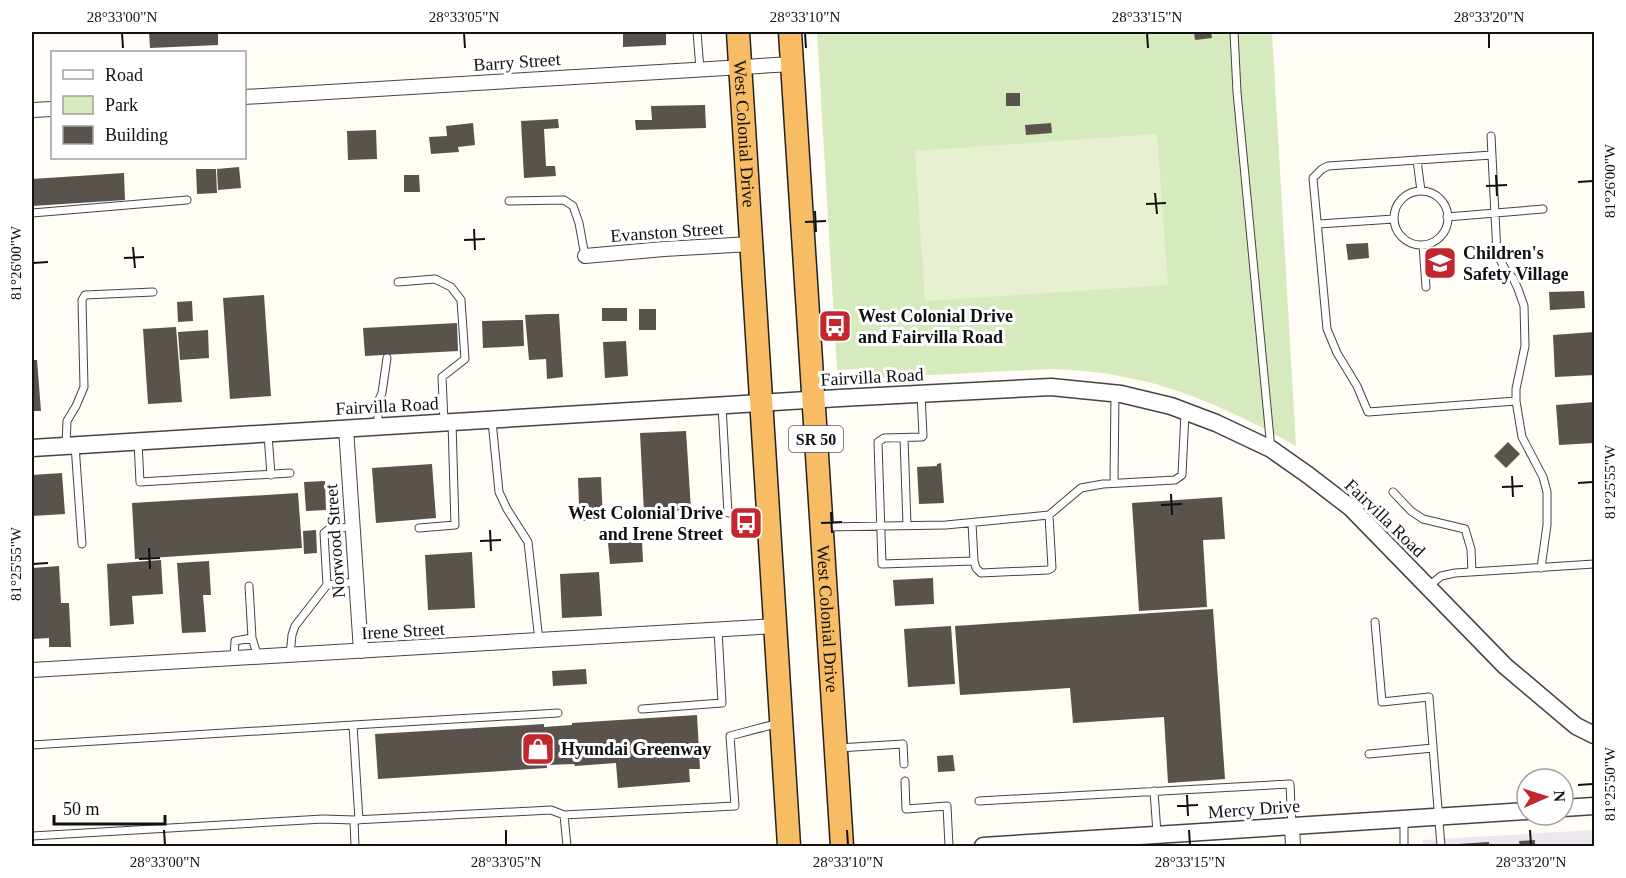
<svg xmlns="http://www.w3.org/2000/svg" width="1626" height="878" font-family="'Times New Roman',serif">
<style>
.industrial{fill:#eee6ef}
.green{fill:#d5ebbd}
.pitch{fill:#e6f2cf}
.building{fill:#5a524d}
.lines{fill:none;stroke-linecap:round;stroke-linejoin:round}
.service-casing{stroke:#444;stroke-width:9}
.minor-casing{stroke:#444;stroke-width:16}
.tertiary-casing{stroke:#444;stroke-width:19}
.trunk-casing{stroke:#222;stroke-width:25}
.service{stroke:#fff;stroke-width:7}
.minor{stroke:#fff;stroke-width:14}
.tertiary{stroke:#fff;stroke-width:16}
.trunk{stroke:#f7bc64;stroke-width:22}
.ticks{fill:none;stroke:#111;stroke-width:2}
.labels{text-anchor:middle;stroke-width:6;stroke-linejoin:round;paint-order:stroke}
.shield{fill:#fff;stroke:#585858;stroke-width:1.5}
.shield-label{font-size:16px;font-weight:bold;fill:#111}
.street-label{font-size:18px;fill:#111;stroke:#fff}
.poi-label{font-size:18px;font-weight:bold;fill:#111;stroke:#fff;text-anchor:start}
.neatline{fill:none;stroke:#111;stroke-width:2}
.ticks-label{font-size:15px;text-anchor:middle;fill:#111}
</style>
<rect width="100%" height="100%" fill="#fffdf5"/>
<path class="industrial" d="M1594,830V846H1423V840Z"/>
<path class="green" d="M817,32H1272L1296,446C1214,400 1145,371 1050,369L872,378L871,368L837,370Z"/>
<path class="pitch" d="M1157,134L1168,285L925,301L915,151Z"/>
<path class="building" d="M149,32H218V45L150,48Z
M623,32H666V45L623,47Z
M1194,32H1211L1212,38L1195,40Z
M1006,93H1020V106H1006Z
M705,105L706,128L636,130L635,120H652L651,106Z
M558,119L559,128L544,129L546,166H555L556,176L524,178L521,121Z
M473,123L475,145L458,147L459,152L431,154L429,137L447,136L446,126Z
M1051,123L1052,133L1026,135L1025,125Z
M376,130L377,159L348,160L347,131Z
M239,167L241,188L218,190L217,169Z
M196,169H216L217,193L197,194Z
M124,173L125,200L32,206V179Z
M404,175H419L420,192H404Z
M1368,243L1369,258L1348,260L1346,244Z
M1584,291L1585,308L1550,310L1549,292Z
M264,295L271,396L230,399L223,298Z
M192,301L193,321L178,322L177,302Z
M602,308H627V321H602Z
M639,309H656V330H639Z
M548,314H559L563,377L547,379L546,359L529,360L525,315Z
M523,320L524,346L483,348L482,321Z
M457,323L458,351L365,356L363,328Z
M176,327L182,402L148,404L143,329Z
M208,330L209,358L180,360L178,332Z
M1594,332V375L1555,377L1553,335Z
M626,341L628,376L605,378L603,342Z
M32,360H37L41,411H32Z
M1594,402V443L1559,445L1556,405Z
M686,431L691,510L644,513L640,433Z
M1508,442L1520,454L1506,468L1494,456Z
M941,463L944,503L919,504L917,467L937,466V464Z
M432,464L436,518L376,523L372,468Z
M62,473L65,514L32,516V475Z
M601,477L603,519L583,521L582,506H579L578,478Z
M325,481L326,510L306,511L304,482Z
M298,493L302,548L135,559L132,503Z
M1222,497L1225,539L1203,540L1207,607L1139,611L1132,503Z
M316,530L317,553L304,554L303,531Z
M642,541L643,562L610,564L608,543Z
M472,552L475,608L428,610L425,555Z
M161,560L163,594L132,596L134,624L110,626L107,564Z
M209,561L211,595H203L206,632L182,633L177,563Z
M59,566L61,603H69L71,647H49V638L32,639V568Z
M599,572L602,616L562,618L560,574Z
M933,578L934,604L895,606L893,580Z
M1213,609L1225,779L1168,783L1164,717L1073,723L1070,688L960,695L955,626Z
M951,626L955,684L908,687L904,629Z
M586,669L587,684L553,686L552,671Z
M697,715L700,769H689L690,782L618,788L616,763L575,766L574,764L547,765V768L378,779L375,734L544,724V727L572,725V723Z
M953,755L955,771L938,772L937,756Z
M1535,840V846H1520L1519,841Z
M1489,842V846H1458V844Z"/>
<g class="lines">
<defs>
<path id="service" d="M697,32L700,69
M1234,32L1237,92L1271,449
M1491,136L1497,254L1506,271L1513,278L1518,289L1524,306L1525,346L1516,389V401L1522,437L1543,477L1547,492V525L1541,568
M1492,155L1328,166L1322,169L1313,178L1327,329L1337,353L1357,386L1368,412L1516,401
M1417,160L1421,191
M1394 218a27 27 0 1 1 54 0a27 27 0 1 1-54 0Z
M509,201L564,200L573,206L579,223L585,256
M32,213L187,200
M1447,217L1543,209
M1319,224L1394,219
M1423,245L1426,287
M398,282L435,279L451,287L461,300L465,359L442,377L444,422
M921,394L923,436L922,437L884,438L878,442L882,564L974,561L972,523
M722,406L728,513L765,511
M492,421L499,492L507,509L528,542L539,641
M378,426V402L382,393L387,358
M268,435L271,475
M904,438L907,525
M138,442L140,482L290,473
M75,445L82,544
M66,446L67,421L76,406L84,387L82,300L85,295L153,292
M1114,483L1115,393
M1393,492L1411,511L1423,519L1465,529L1471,549L1472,572
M352,527L329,529L324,533L327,585L356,582
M824,527L946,525L1049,515L1081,488L1103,484L1175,480L1182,475L1185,413
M419,528L455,525L452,422
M974,561L976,568L981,573L1048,570L1052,568L1049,515
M249,586L252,638L258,657
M1428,587L1441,576L1455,573L1594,564
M1375,622L1382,702L1429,697L1441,846
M290,655L292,635L295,626L327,585
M234,658L235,641L252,638
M642,709L722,703L718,630
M32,745L353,725
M838,748L903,744L904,764
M1369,754L1433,748
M905,781L906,809L947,806L949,846
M1154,791L1157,833
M979,801L1290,784L1292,826
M1404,819V846
M354,820L355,846
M359,820L353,725L558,713
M32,836L323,819L354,820L551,810L564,815
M567,846L564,815L735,806L730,736L779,723"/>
<path id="minor" d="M244,97L792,64
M32,110L52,109
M585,256L664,249L751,244
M346,428L361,651
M32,670L776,626
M1292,826L1293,846"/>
<path id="tertiary" d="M32,448L840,398L1051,387L1121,394L1171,406L1216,423L1271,449L1308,475L1351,508L1505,666L1576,726L1594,735
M1563,808L1594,806
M983,846L1527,811"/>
<g id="trunk">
<path id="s1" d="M738,32L789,846"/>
<path id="s2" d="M790,32L842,846"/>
</g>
</defs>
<use href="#service" class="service-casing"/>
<use href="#minor" class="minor-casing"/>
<use href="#tertiary" class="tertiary-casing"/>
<use href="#trunk" class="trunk-casing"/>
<use href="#service" class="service"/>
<use href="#minor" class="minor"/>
<use href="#tertiary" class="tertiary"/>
<use href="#trunk" class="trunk"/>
</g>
<path class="ticks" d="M122,33L123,48M464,33L465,48M805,33L806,48M1147,33L1148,48M1489,33V48M1496,175L1497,196M1578,182L1593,181M1486,186L1507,185M1155,193L1157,214M1146,204L1166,203M815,211L816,232M805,222L826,221M474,229L475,250M464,240L485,239M133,247L135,268M124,258L144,257M33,263L48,262M1512,476L1513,497M1578,483L1593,482M1502,487L1523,486M1171,494L1172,515M1161,505L1182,504M831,512L832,533M821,523L842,522M490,530L491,551M480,541L501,540M149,548L150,569M139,559L160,558M33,564L48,563M1578,785L1593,784M1187,795L1188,816M1177,806L1198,805M164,830L165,845M506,830V845M847,830L848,845M1189,830L1190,845M1530,830L1531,845"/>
<defs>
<symbol id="school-square" viewBox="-11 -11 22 22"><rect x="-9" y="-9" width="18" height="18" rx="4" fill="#c4262e" stroke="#fff"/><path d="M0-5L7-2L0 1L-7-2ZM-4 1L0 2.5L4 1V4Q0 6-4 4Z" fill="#fff"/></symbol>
<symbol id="bus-square" viewBox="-11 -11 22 22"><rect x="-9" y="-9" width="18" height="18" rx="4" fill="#c4262e" stroke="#fff"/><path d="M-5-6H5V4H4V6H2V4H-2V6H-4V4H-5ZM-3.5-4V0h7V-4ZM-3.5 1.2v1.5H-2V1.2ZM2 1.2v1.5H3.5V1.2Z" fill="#fff"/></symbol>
<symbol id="shop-square" viewBox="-11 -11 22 22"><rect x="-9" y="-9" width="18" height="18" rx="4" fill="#c4262e" stroke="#fff"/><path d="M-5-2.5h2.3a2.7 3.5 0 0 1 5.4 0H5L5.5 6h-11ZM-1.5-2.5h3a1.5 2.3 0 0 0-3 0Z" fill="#fff"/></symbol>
</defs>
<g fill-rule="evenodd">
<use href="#school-square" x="1421" y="244" width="38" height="38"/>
<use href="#bus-square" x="816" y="307" width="38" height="38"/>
<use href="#bus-square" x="727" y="504" width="38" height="38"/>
<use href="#shop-square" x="519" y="730" width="38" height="38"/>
</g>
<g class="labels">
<rect class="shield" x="789" y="426" width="54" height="26" rx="4.5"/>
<g class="shield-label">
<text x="816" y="445">SR 50</text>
</g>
<g class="street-label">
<text transform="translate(517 62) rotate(-4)" y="6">Barry Street</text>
<text dy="6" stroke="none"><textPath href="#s1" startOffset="102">West Colonial Drive</textPath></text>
<text transform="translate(667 232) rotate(-4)" y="6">Evanston Street</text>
<text transform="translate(872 377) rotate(-3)" y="6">Fairvilla Road</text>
<text transform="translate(387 406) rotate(-3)" y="6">Fairvilla Road</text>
<text transform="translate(1385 518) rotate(44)" y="6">Fairvilla Road</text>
<text transform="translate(335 541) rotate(-94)" y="6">Norwood Street</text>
<text dy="6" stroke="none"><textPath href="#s2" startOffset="588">West Colonial Drive</textPath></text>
<text transform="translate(403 631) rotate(-3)" y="6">Irene Street</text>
<text transform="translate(1254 809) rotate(-4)" y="6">Mercy Drive</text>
</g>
<g class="poi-label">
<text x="1463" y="259">Children's<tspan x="1463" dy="21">Safety Village</tspan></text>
<text x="858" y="322">West Colonial Drive<tspan x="858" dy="21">and Fairvilla Road</tspan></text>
<text x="723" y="519" text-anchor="end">West Colonial Drive<tspan x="723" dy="21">and Irene Street</tspan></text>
<text x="561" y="755">Hyundai Greenway</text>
</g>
</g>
<rect width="1626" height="878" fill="none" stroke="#ffffff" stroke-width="66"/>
<rect x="51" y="51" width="195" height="108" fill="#ffffff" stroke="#a0a0a0" stroke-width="1.5"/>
<rect x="63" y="70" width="30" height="9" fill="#ffffff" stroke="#a0a0a0" stroke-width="1.5"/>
<text x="105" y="81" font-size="18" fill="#111111">Road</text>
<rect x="63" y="96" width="30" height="18" fill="#d5ebbd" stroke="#a0a0a0" stroke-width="1.5"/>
<text x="105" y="111" font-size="18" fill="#111111">Park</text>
<rect x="63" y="126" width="30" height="18" fill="#5a524d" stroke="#a0a0a0" stroke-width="1.5"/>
<text x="105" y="141" font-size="18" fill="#111111">Building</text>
<g transform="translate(1545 797) rotate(87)"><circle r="28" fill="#ffffff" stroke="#a0a0a0" stroke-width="1.5"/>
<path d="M0-4.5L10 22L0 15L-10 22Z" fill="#c4262e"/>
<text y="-9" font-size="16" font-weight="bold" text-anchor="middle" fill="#111111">N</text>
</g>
<path d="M54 815v9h111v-9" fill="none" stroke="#111111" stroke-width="3"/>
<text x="63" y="815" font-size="18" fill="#111111" stroke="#ffffff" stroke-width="4.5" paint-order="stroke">50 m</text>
<rect x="33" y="33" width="1560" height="812" class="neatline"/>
<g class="ticks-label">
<text x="122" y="22">28°33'00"N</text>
<text x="464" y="22">28°33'05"N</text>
<text x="805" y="22">28°33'10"N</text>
<text x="1147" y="22">28°33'15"N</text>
<text x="1489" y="22">28°33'20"N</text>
<text transform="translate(1610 181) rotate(-90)" y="5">81°26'00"W</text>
<text transform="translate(16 263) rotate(-90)" y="5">81°26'00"W</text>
<text transform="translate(1610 482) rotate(-90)" y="5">81°25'55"W</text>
<text transform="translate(16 564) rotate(-90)" y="5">81°25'55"W</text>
<text transform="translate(1610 784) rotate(-90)" y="5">81°25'50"W</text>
<text x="165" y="867">28°33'00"N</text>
<text x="506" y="867">28°33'05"N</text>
<text x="848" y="867">28°33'10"N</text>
<text x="1190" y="867">28°33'15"N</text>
<text x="1531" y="867">28°33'20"N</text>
</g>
</svg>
